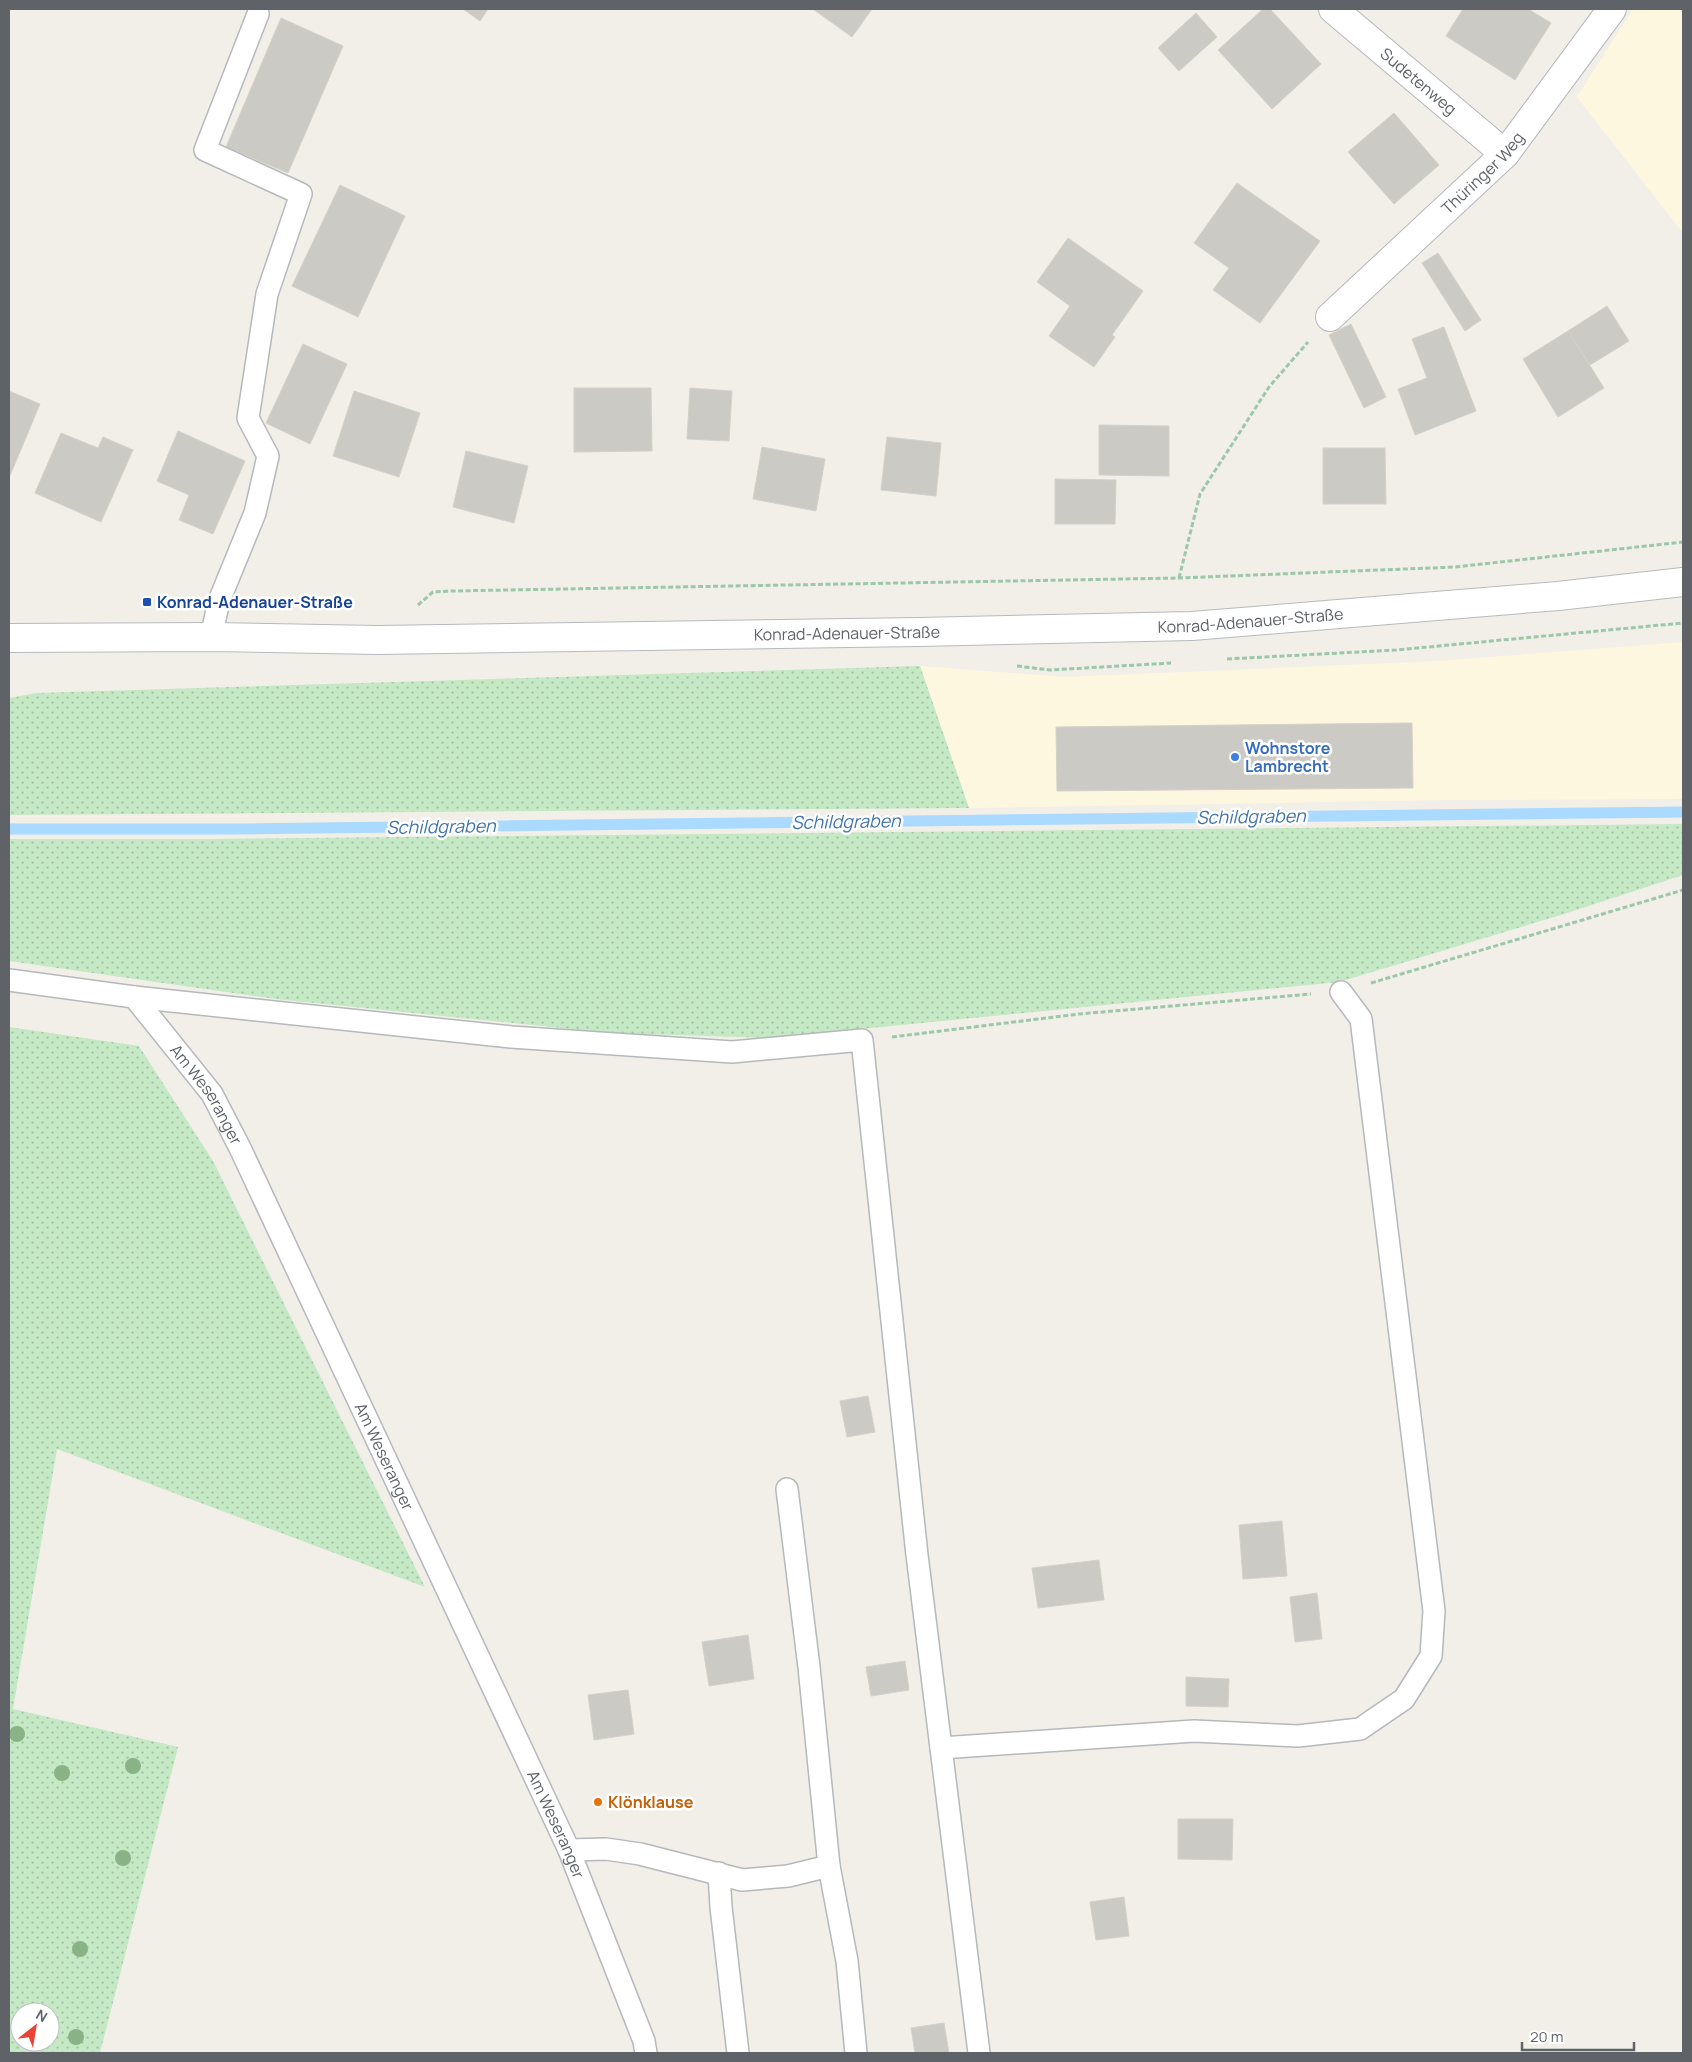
<svg xmlns="http://www.w3.org/2000/svg" width="1692" height="2062" font-family="Manrope,sans-serif">
<style>
.commercial{fill:#fef7e0}
.grass{fill:url(#grass-dots);fill-rule:evenodd}
.lines{fill:none;stroke-linecap:round;stroke-linejoin:round}
.stream{stroke:#aadaff;stroke-width:11}
.building{fill:#cccac5;stroke:#d6d1c6}
.service-casing{stroke:#b5b8bc;stroke-width:24}
.minor-casing{stroke:#b5b8bc;stroke-width:30}
.secondary-casing{stroke:#b6babf;stroke-width:30}
.path{stroke:#9cc7a9;stroke-width:3;stroke-dasharray:5 2.5;stroke-linecap:butt}
.service{stroke:#fff;stroke-width:21}
.minor{stroke:#fff;stroke-width:28}
.secondary{stroke:#fff;stroke-width:28}
.tree{fill:#89b387}
.transit-dot{fill:#1a4fb4;stroke:#fff;stroke-width:2}
.shop-dot{fill:#3f7fe0;stroke:#fff;stroke-width:2}
.food-dot{fill:#e8710a;stroke:#fff;stroke-width:2}
.labels{text-anchor:middle;stroke-width:5;stroke-linejoin:round;paint-order:stroke}
.street-label{font-size:16px;fill:#5f6368;stroke:#fff}
.transit-label{font-size:16px;font-weight:bold;fill:#164399;stroke:#fff;text-anchor:start}
.shop-label{font-size:16px;font-weight:bold;fill:#366cbe;stroke:#fff;text-anchor:start}
.food-label{font-size:16px;font-weight:bold;fill:#c56008;stroke:#fff;text-anchor:start}
.water-label{font-size:18px;font-style:italic;fill:#4174aa;stroke:#fff}
</style>
<defs>
<pattern id="grass-dots" width="8" height="8" patternUnits="userSpaceOnUse" patternTransform="scale(1.25)"><rect width="8" height="8" fill="#c5e8c5"/><path d="M2 2h.1M6 6h.1" fill="none" stroke="#a3c0a4" stroke-width="1.8" stroke-linecap="round"/></pattern>
</defs>
<rect width="100%" height="100%" fill="#f1efe8"/>
<path class="commercial" d="M1633,9H1683V233L1577,97Z
M1683,642V799L1449,800L969,808L920,666L1066,677L1438,661Z"/>
<path class="grass" d="M920,666L969,808L9,815V698L37,693Z
M1683,824V875L1564,914L1339,982L769,1038L610,1033L276,999L9,961V839H217Z
M9,1027L139,1046L213,1161L425,1587L57,1449L13,1709L178,1747L100,2053H9ZM20,2012H50V2042H20Z"/>
<g class="lines">
<path class="stream" d="M9,829H229L1683,812"/>
</g>
<path class="building" d="M463,9H488L480,21Z
M813,9H872L852,37Z
M1263,9H1270L1321,64L1272,109L1218,50Z
M1463,9H1528L1551,23L1515,80L1446,36Z
M1196,13L1217,37L1179,71L1158,48Z
M281,18L343,46L288,173L226,147Z
M1394,113L1439,165L1394,204L1348,152Z
M1237,183L1320,241L1260,323L1213,290L1229,268L1194,243Z
M340,185L405,216L358,317L292,286Z
M1068,238L1143,291L1112,335L1115,337L1094,367L1049,336L1070,306L1037,282Z
M1438,253L1481,320L1465,331L1422,263Z
M1607,306L1629,341L1590,365L1568,331Z
M1351,324L1386,397L1364,408L1329,335Z
M1444,327L1476,411L1415,435L1398,389L1427,378L1412,339Z
M1568,331L1604,388L1558,417L1523,359Z
M303,344L347,364L310,444L266,423Z
M574,388H651L652,451L574,452Z
M690,388L732,391L729,441L687,439Z
M9,391L40,404L9,478Z
M354,391L420,413L399,477L333,456Z
M1099,425L1169,426V476L1099,475Z
M178,431L245,461L213,534L179,520L189,495L157,481Z
M61,433L98,448L103,437L133,450L101,522L35,493Z
M887,437L941,443L936,496L881,490Z
M762,447L825,459L816,511L753,499Z
M1323,448H1385L1386,504H1323Z
M466,451L528,466L514,523L453,507Z
M1055,479L1116,480L1115,524H1055Z
M1412,723L1413,788L1057,791L1056,727Z
M868,1396L875,1432L847,1437L840,1401Z
M1282,1521L1287,1576L1243,1579L1239,1525Z
M1099,1560L1104,1600L1038,1608L1032,1568Z
M1317,1593L1322,1639L1295,1642L1290,1597Z
M748,1635L754,1679L709,1686L702,1642Z
M905,1661L909,1690L871,1696L866,1667Z
M1186,1677L1229,1679L1228,1707L1186,1706Z
M628,1690L634,1734L594,1740L588,1695Z
M1178,1819H1233L1232,1860L1178,1859Z
M1124,1897L1129,1936L1096,1940L1090,1902Z
M944,2023L949,2053H915L911,2028Z"/>
<g class="lines">
<defs>
<g id="service">
<path d="M211,637L219,601L255,513L268,456L248,418L267,294L301,194L205,150L258,14"/>
<path id="s1" d="M9,980L134,997L212,1094L240,1148L569,1850L644,2041L646,2053"/>
<path d="M134,997L511,1037L732,1052L862,1040L917,1555L979,2053"/>
<path d="M941,1748L1194,1731L1298,1736L1360,1729L1404,1699L1431,1656L1434,1611L1361,1019L1341,992"/>
<path d="M569,1850L606,1849L640,1854L742,1880L788,1876L829,1866L809,1667L787,1489"/>
<path d="M829,1866L847,1961L856,2053"/>
<path d="M719,1873L721,1907L738,2053"/>
</g>
<g id="minor">
<path id="s2" d="M1333,9L1505,154"/>
<path id="s3" d="M1330,317L1505,154L1612,9"/>
</g>
<g id="secondary">
<path id="s4" d="M9,638L211,637L378,640L919,632L1192,626L1558,596L1683,582"/>
</g>
</defs>
<use href="#service" class="service-casing"/>
<use href="#minor" class="minor-casing"/>
<use href="#secondary" class="secondary-casing"/>
<path class="path" d="M1179,578L1200,494L1269,387L1308,342
M418,605L433,592L452,591L1179,578L1455,567L1683,542
M1227,659L1396,650L1683,623
M1017,666L1050,670L1171,663
M1371,983L1683,890
M892,1037L1079,1014L1311,994"/>
<use href="#service" class="service"/>
<use href="#minor" class="minor"/>
<use href="#secondary" class="secondary"/>
</g>
<g class="tree">
<circle cx="17" cy="1734" r="8"/>
<circle cx="133" cy="1766" r="8"/>
<circle cx="62" cy="1773" r="8"/>
<circle cx="123" cy="1858" r="8"/>
<circle cx="80" cy="1949" r="8"/>
<circle cx="76" cy="2037" r="8"/>
</g>
<rect class="transit-dot" x="142" y="597" width="10" height="10" rx="2.5"/>
<circle class="shop-dot" cx="1235" cy="757" r="5"/>
<circle class="food-dot" cx="598" cy="1802" r="5"/>
<g class="labels">
<g class="street-label">
<text dy="6" stroke="none"><textPath href="#s2" startOffset="112">Sudetenweg</textPath></text>
<text dy="6" stroke="none"><textPath href="#s3" startOffset="210">Thüringer Weg</textPath></text>
<text dy="6" stroke="none"><textPath href="#s4" startOffset="1242">Konrad-Adenauer-Straße</textPath></text>
<text dy="6" stroke="none"><textPath href="#s4" startOffset="838">Konrad-Adenauer-Straße</textPath></text>
<text dy="6" stroke="none"><textPath href="#s1" startOffset="248">Am Weseranger</textPath></text>
<text dy="6" stroke="none"><textPath href="#s1" startOffset="652">Am Weseranger</textPath></text>
<text dy="6" stroke="none"><textPath href="#s1" startOffset="1058">Am Weseranger</textPath></text>
</g>
<g class="transit-label">
<text x="157" y="608">Konrad-Adenauer-Straße</text>
</g>
<g class="shop-label">
<text x="1245" y="754">Wohnstore<tspan x="1245" dy="18">Lambrecht</tspan></text>
</g>
<g class="food-label">
<text x="608" y="1808">Klönklause</text>
</g>
<g class="water-label">
<text transform="translate(1251 817) rotate(-1)" y="6">Schildgraben</text>
<text transform="translate(846 822) rotate(-1)" y="6">Schildgraben</text>
<text transform="translate(441 827) rotate(-1)" y="6">Schildgraben</text>
</g>
</g>
<rect width="1692" height="2062" fill="none" stroke="#5f6368" stroke-width="20"/>
<g transform="translate(35 2027) rotate(31)"><circle r="24" fill="#ffffff" stroke="#bfc1c3"/>
<path d="M0-4L9 19L0 12L-9 19Z" fill="#ea4335"/>
<text y="-8" font-size="14" font-weight="bold" text-anchor="middle" fill="#5f6368">N</text>
</g>
<path d="M1522 2042v8h112v-8" fill="none" stroke="#5f6368" stroke-width="2.5"/>
<text x="1530" y="2042" font-size="15" fill="#5f6368" stroke="#ffffff" stroke-width="4" paint-order="stroke">20 m</text>
</svg>
